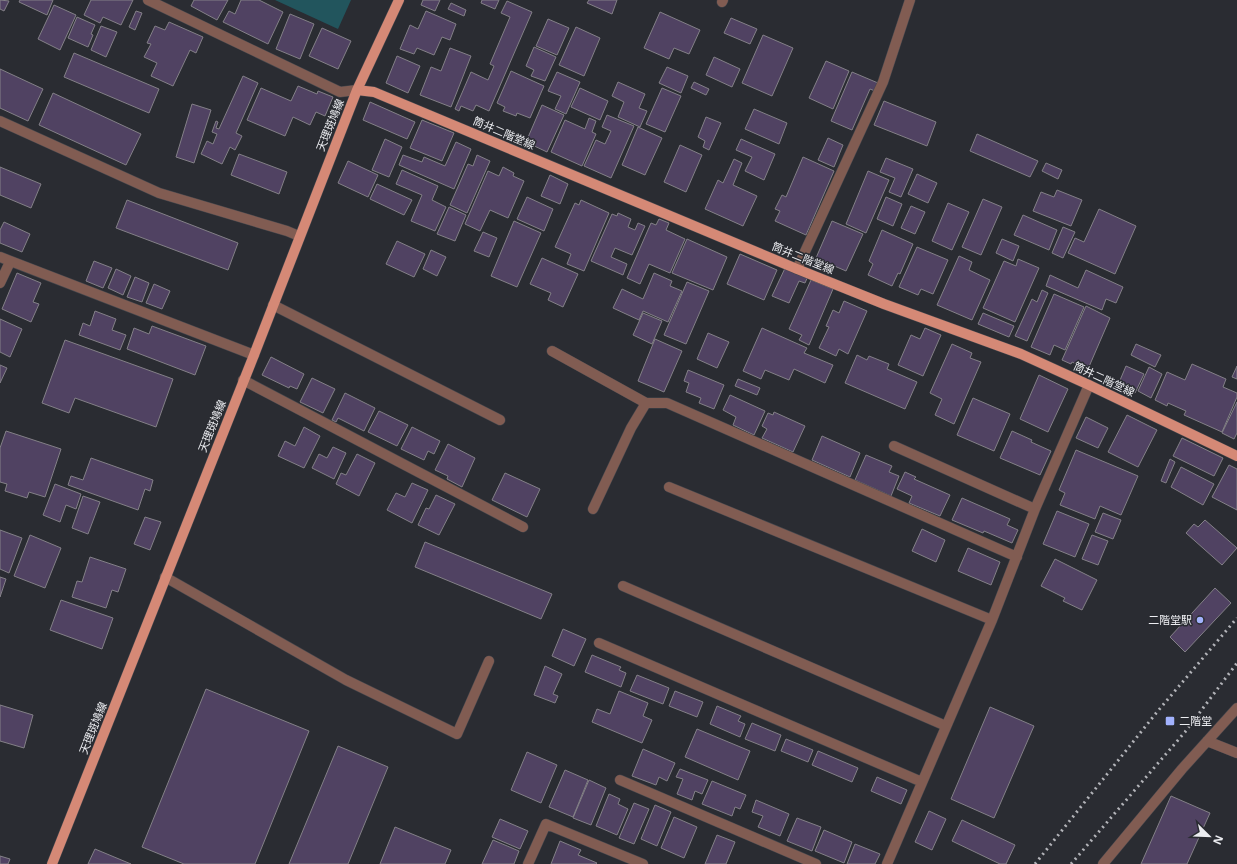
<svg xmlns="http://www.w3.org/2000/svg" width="1237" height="864" font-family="'Open Sans','Noto Sans JP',sans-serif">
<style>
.water{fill:#22555d}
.building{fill:#504262;stroke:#838087}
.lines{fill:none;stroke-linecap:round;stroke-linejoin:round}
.minor-casing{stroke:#45474d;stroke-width:11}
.major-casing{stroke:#45474d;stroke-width:11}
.minor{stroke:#815c52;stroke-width:10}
.major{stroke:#d58976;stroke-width:10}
.rail{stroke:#b3b4b9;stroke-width:3;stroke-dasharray:2 4;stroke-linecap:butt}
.poi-dot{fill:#a2b2fd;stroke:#2a2c32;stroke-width:1.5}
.labels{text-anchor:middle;stroke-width:3;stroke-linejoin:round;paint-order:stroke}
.street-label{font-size:11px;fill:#ecedf1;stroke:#2a2c32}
.poi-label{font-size:11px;fill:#ecedf1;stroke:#2a2c32;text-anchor:end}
</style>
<rect width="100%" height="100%" fill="#2a2c32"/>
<path class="water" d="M275,0H351L338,29Z"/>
<path class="building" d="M0,0L9,1L4,11L0,9Z
M20,0H53L47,15L19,2Z
M91,0H133L121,25L103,17L100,23L84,15Z
M194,0H228L217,20L191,6Z
M241,0H259L283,12L268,44L223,22L229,11L235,14Z
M423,0H440L435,11L421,5Z
M482,0H499L495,9L481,3Z
M589,0H617L612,14L587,3Z
M507,1L532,12L489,111L476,105L473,111L461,106L459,111L455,109L471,72L488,80L494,66L490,64L510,17L501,13Z
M451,3L466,10L464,16L448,9Z
M54,5L76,15L60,50L38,39Z
M136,11L142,13L135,30L129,27Z
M426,11L456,24L450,40L442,37L434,55L417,48L414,54L400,49L410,25L418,29Z
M660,12L700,30L689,54L674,48L669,59L644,48Z
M290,14L314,24L300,59L276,49Z
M77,17L95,25L91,34L93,35L88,47L68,38Z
M731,18L757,29L750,44L724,33Z
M548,19L569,28L557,55L536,46Z
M169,22L203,37L196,53L190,50L173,86L151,76L157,63L144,57L151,44L147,43L155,26L165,30Z
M101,26L117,32L106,57L91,50Z
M576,27L600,38L584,76L559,65Z
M322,28L351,41L338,69L309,56Z
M763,35L793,48L772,96L742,83Z
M534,47L556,57L545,81L531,76L534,70L526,66Z
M450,48L471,56L451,107L420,95L431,67L441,71Z
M74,53L159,89L149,113L64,77Z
M397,56L420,66L408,93L386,83Z
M714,57L740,69L732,87L706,75Z
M826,61L849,71L833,109L809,98Z
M667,67L688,76L681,93L659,83Z
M0,69L43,89L28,121L0,108Z
M511,71L544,86L530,118L517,113L516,116L503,111L505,107L497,103Z
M557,72L580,82L566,114L555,109L561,96L548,91Z
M852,72L878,83L875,91L870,89L852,130L831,121Z
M243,76L258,83L236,133L242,136L235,150L230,147L222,164L201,154L207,141L213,144L217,134L212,132L216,121L218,122L216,128L219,129Z
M618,82L645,94L639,108L647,111L640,127L618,117L624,102L612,96Z
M694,82L709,89L706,95L691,88Z
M298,86L317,94L318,91L333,97L325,116L316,112L310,125L293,117L285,136L247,120L261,88L291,101Z
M580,88L608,101L600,120L571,107Z
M662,88L681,96L665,132L646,124Z
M53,93L141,134L126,165L39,125Z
M884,101L936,122L927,146L874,125Z
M370,102L415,122L407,139L363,120Z
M192,104L211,110L194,163L176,157Z
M542,105L564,115L547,152L526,142Z
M754,109L787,123L779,144L745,129Z
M607,115L634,126L611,178L584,166L596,140L605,144L611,131L602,127Z
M706,117L721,123L709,150L703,147L705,141L698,137Z
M589,118L596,121L592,132L596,134L582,166L551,152L565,120L585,129Z
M422,120L454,133L442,161L410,148Z
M638,127L662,138L645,175L622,165Z
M977,134L1038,161L1030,177L970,151Z
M828,138L843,145L834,167L818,160Z
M385,139L402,147L389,177L372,170Z
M741,139L775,154L764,180L745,171L752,157L736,150Z
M456,142L471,149L454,189L399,165L403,155L422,162L424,157L445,166Z
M680,145L702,155L686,192L664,182Z
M239,154L287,172L279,194L231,175Z
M477,155L490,161L467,213L450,205L468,164L473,166Z
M803,157L834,171L806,235L775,221L780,211L775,209L782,195L786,197Z
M886,158L913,169L901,197L889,192L895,178L880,172Z
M734,159L742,163L733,185L757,196L743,226L705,209L718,180L723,183Z
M348,161L378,175L368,197L338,183Z
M1046,163L1062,170L1058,179L1042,171Z
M0,167L41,184L31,208L0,195Z
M503,167L514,173L513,176L524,181L508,218L490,210L480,231L465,224L488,171L499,176Z
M402,170L438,186L432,200L446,207L435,231L411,221L422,195L396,184Z
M868,171L889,180L866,233L846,224Z
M917,174L937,183L928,203L908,194Z
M550,175L568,184L560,204L541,196Z
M377,184L412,200L404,215L370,199Z
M1057,190L1082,200L1071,226L1033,211L1041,192L1054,197Z
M527,197L553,209L544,231L517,219Z
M886,197L902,204L893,226L877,219Z
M983,199L1002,207L981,255L962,247Z
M127,200L238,243L228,270L116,228Z
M581,200L609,213L584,271L567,264L571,254L555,247L575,203L579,205Z
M948,203L969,212L952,250L932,241Z
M911,206L925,212L915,234L901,228Z
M449,207L466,215L455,241L437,234Z
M1099,209L1136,226L1115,274L1068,253L1075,238L1084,242Z
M618,213L631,219L628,227L635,230L638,223L645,226L632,255L615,248L611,257L627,264L623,275L591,261L612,214L617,216Z
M1023,215L1057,230L1049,250L1014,235Z
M659,219L669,223L666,230L685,239L670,273L649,264L640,284L627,278L651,223L656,225Z
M514,221L541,233L517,287L491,276Z
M832,221L863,234L846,271L816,258Z
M4,222L30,234L22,252L0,243V230Z
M1063,227L1075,232L1063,258L1052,253Z
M882,230L913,244L900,274L898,273L892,286L868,275L873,264L869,261Z
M483,232L497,238L489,257L474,251Z
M687,239L727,257L713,290L672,273Z
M1002,239L1019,246L1013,261L996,253Z
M397,241L425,254L414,277L386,264Z
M917,247L948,260L933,294L921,289L918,295L899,287Z
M431,250L446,257L437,276L423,269Z
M740,254L777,270L764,300L727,284Z
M959,256L972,262L969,270L990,280L972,320L937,305Z
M542,258L578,274L563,307L548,300L551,293L530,284Z
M1018,259L1039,268L1015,322L983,308L1004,261L1016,266Z
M94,261L112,268L103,288L86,281Z
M786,266L808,276L805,283L799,281L789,303L772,296Z
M116,269L131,276L123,295L108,288Z
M1086,270L1123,287L1116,303L1106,299L1102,310L1046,286L1050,275L1078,288Z
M17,273L41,283L33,302L39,304L31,322L2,309Z
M654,273L672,281L670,286L682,291L668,322L643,311L639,320L613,308L622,289L643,299Z
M135,277L149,283L142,302L127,297Z
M811,280L833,289L809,345L799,340L802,335L789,329Z
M687,282L709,291L686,344L664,335Z
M154,284L170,291L162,309L146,303Z
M1042,290L1048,293L1027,341L1015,336L1032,299L1037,302Z
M1054,294L1084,307L1065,350L1054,345L1050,355L1031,347Z
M844,301L867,311L848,354L839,349L836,356L819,348L829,327L826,326L833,310L839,313Z
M1086,306L1110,318L1088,369L1072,362L1071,364L1062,360Z
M95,311L116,319L112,330L126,335L120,350L79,335L83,323L90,326Z
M643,313L662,321L652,344L633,335Z
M983,313L1014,326L1009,337L978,324Z
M0,319L22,329L10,357L0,352Z
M152,326L206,346L195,375L127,349L134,328L149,334Z
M762,328L807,348L804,353L833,365L825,383L794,369L789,380L765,370L761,379L743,371Z
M925,328L941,335L923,376L898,365L911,335L920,339Z
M708,333L729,342L717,368L697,359Z
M655,339L682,351L664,392L638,381Z
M65,340L173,379L156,427L75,398L69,413L42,403Z
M952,344L972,353L970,358L981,362L954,424L935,415L942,399L930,393Z
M1136,344L1161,355L1155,367L1131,355Z
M857,355L867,360L869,356L889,364L887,369L917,382L905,409L845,383Z
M271,357L304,374L297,389L290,386L289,388L262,375Z
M1192,364L1226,379L1223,387L1237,393V397L1222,432L1184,415L1186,411L1168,403L1167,406L1155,400L1167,372L1185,380Z
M0,365L7,368L0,383Z
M1126,366L1144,374L1135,393L1118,385Z
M1237,366V379L1232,377Z
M1149,367L1162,374L1151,398L1138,391Z
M688,370L724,385L714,409L699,403L701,398L686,392L689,383L684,381Z
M1039,375L1068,389L1048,432L1020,419Z
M312,378L335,389L323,413L300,402Z
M738,379L760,388L757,395L735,386Z
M345,393L375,408L364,431L338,418L336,422L332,420Z
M730,395L765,411L754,435L733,425L736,417L723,410Z
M973,398L1010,414L994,451L957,435Z
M1237,402V433L1234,439L1222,433Z
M379,411L408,425L397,446L368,432Z
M774,412L805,426L793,452L762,438L767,429L762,426L768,413L773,415Z
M1127,415L1157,430L1138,467L1108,452Z
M1086,417L1108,428L1098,448L1076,438Z
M304,427L320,436L304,468L278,456L285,441L295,446Z
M412,427L440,441L434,454L428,451L424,460L401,449Z
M6,431L61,449L45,497L29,492L27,498L5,491L7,484L0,482V448Z
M1012,431L1032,440L1031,442L1051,451L1040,475L1000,458Z
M822,436L860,453L850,477L812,460Z
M1182,438L1223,458L1214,476L1173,456Z
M448,444L475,458L462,487L447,479L448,476L435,470Z
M333,447L346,453L334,479L312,468L319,454L327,458Z
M1076,450L1138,476L1121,515L1100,506L1095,519L1060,505L1065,493L1059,490Z
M357,454L375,463L359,496L336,484L341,473L346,475Z
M866,455L892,466L889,472L899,476L891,496L855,480Z
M91,458L153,480L150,491L145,489L138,510L68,485L71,476L83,480Z
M1170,459L1175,462L1166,483L1161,481Z
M1229,465L1237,469V510L1212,497Z
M1181,467L1214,484L1203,505L1171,487Z
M905,472L916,477L914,479L950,495L940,516L909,503L912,496L897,489Z
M505,473L540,489L527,517L492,500Z
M412,483L428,490L412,523L387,510L396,493L405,497Z
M55,484L81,494L76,509L66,505L60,522L43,515Z
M436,495L455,504L439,535L418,525L426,508L429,509Z
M83,496L100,502L88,534L72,528Z
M962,498L1010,519L1007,525L1018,530L1012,543L984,531L983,533L952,520Z
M1057,511L1089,524L1075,557L1043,544Z
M1103,513L1121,520L1113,539L1095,532Z
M145,517L161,522L150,550L134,544Z
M1205,520L1237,548L1222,565L1186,533L1194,524L1198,527Z
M922,529L945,540L936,562L912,551Z
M0,530L22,538L9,573L0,569Z
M30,535L61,548L45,588L14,576Z
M1092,535L1108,541L1098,565L1082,559Z
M425,542L552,594L541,619L415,567Z
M968,548L1000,562L991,585L958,571Z
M90,557L126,569L118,592L112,590L106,608L72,597L77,581L82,582Z
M1055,559L1097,580L1082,610L1063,601L1065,598L1041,586Z
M0,577L6,579L0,597Z
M1215,588L1231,603L1185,652L1170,637Z
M61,600L113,618L102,649L50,630Z
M563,629L586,639L574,666L552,656Z
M592,655L621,667L619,670L626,673L621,687L585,672Z
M545,666L562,674L553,694L558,696L555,703L534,695Z
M637,675L669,688L663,704L630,691Z
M206,689L309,731L255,864H184L142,847Z
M619,691L648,703L643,716L652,720L642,743L592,722L597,709L610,714Z
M675,691L703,702L697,717L669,706Z
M0,705L33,715L24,748L0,741Z
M717,706L741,716L738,721L745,724L740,737L710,724Z
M990,707L1034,726L994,818L951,799Z
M752,723L781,735L775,751L745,739Z
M697,729L750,751L738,780L685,757Z
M786,739L813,750L808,762L781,751Z
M338,746L388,767L348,864H289Z
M643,749L675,763L667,781L659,777L656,785L632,776Z
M818,751L858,768L852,782L812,765Z
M527,752L557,765L541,803L511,790Z
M680,769L708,780L702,794L695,791L692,800L677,794L683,779L676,777Z
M565,770L588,780L573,817L549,807Z
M877,777L907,790L901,804L871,791Z
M589,780L606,788L591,825L573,818Z
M712,781L746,795L740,809L735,807L732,816L702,804Z
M609,794L620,799L618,804L628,809L617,835L596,826Z
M1171,796L1210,813L1187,864H1141Z
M756,800L789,814L780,836L758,827L763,816L752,812Z
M634,803L649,809L634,844L619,838Z
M655,805L671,812L657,846L641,839Z
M929,811L946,819L932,850L915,842Z
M674,817L697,827L684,858L661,848Z
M797,818L821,827L812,851L787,841Z
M500,819L528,831L520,849L492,837Z
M962,820L1015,845L1006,864H1000L952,841Z
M395,827L451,850L445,864H380Z
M824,830L852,842L844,863L815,851Z
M717,835L735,842L726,864H705Z
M493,840L519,851L514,864H482Z
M560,841L581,850L578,855L597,863L596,864H551Z
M855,844L880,854L875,864H847Z
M95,849L131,864H88Z
M0,856L10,859L8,864H0Z"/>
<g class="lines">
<defs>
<path id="minor" d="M148,0L340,92L357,90
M722,2L723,0
M0,121L159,193L287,231L299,236
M0,257L254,355
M797,269L883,82L910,0
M0,283L10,262
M273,305L500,420
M552,351L646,403H667L1017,557
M243,380L523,527
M894,446L1035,509
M669,487L992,620
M593,509L631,428L646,403
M165,577L346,680L457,734L489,661
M623,586L946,726
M599,643L922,782
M1207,741L1237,753
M620,780L816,864
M528,864L546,824L643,864
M887,864L992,620L1035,509L1089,385
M1103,864L1182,769L1237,708"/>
<path id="major" d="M357,90L374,92L797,269L884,304L1021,354L1089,385L1237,456
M52,864L254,355L357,90L399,0"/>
</defs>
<use href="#minor" class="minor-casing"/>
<use href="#major" class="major-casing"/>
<use href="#minor" class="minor"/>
<use href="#major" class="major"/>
<path class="rail" d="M1035,864L1157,712L1237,618
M1071,864L1185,732L1237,663"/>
</g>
<g class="poi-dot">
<circle cx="1200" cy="620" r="4"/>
<rect x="1165" y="716" width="10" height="10" rx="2"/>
</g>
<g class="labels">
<g class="street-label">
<text transform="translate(330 125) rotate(-68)" y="4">天理斑鳩線</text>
<text transform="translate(504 133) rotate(23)" y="4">筒井二階堂線</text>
<text transform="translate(803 258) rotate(22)" y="4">筒井二階堂線</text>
<text transform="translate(1104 379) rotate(25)" y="4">筒井二階堂線</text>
<text transform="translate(212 426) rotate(-68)" y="4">天理斑鳩線</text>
<text transform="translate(93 728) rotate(-68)" y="4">天理斑鳩線</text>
</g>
<g class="poi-label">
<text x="1192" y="624">二階堂駅</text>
<text x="1179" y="725" text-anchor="start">二階堂</text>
</g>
</g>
<g transform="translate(1209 836) rotate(113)" stroke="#2a2c32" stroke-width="3" paint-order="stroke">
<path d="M0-3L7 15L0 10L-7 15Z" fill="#ecedf1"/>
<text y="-6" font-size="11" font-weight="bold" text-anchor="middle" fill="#ecedf1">N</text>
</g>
</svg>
